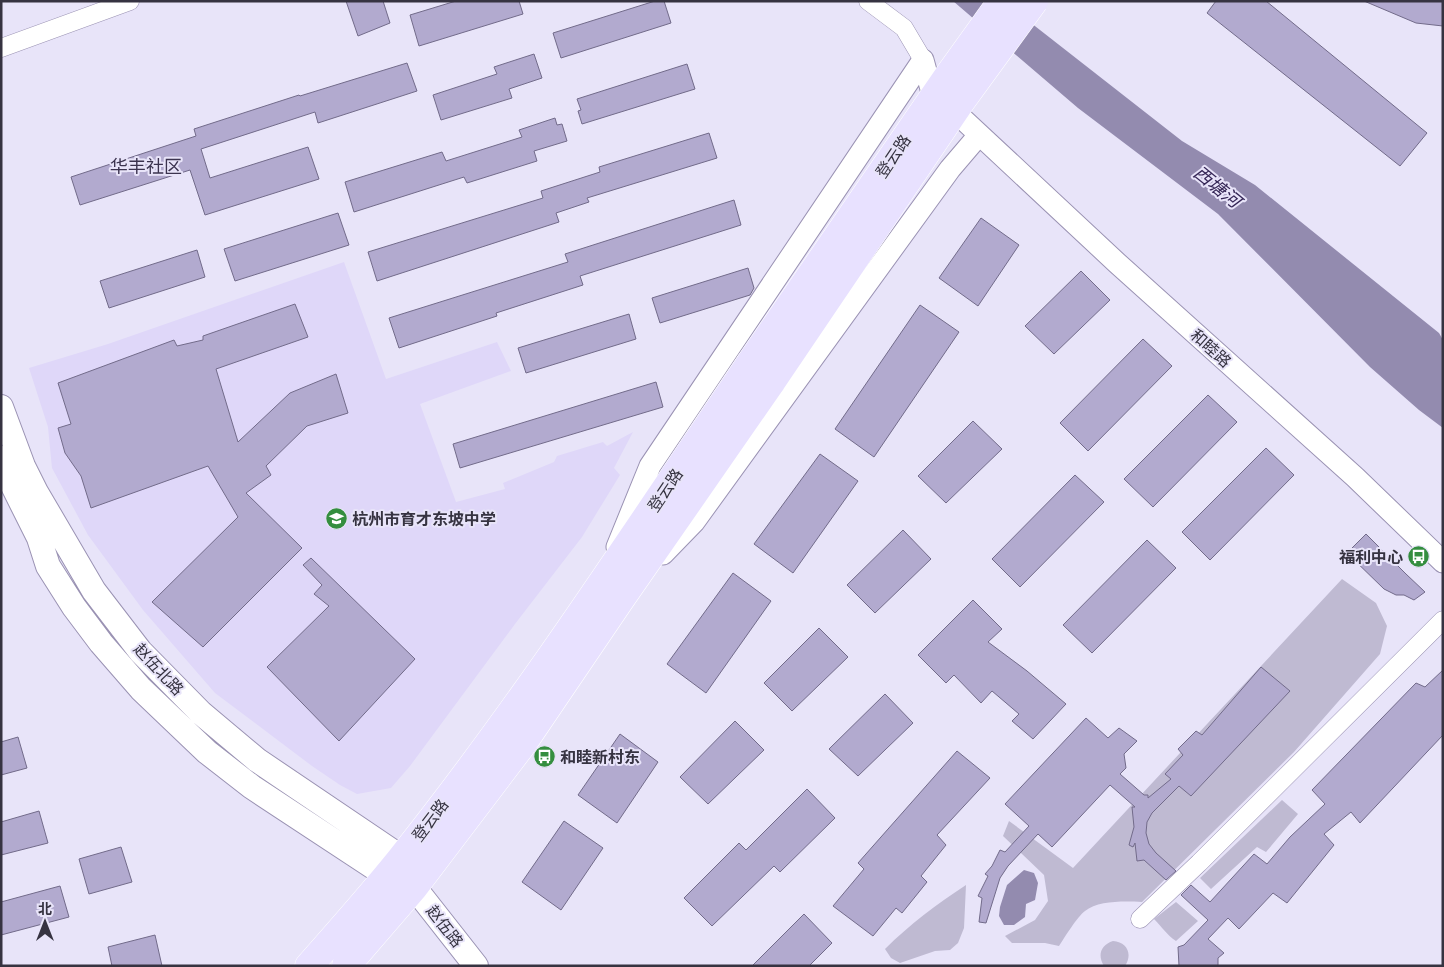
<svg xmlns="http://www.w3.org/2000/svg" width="1444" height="967" font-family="Roboto,'Noto Sans SC',sans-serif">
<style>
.built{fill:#dfd7f9}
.green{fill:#bfbad2}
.water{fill:#938baf}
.building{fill:#b2aacf;stroke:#726b8a}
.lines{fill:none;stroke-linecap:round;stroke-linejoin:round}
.minor-casing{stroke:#9a92b3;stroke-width:19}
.tertiary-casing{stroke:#9a92b3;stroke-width:23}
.secondary-casing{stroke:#9a92b3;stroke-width:26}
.primary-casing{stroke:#fff;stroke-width:29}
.minor{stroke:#fff;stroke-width:18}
.tertiary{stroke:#fff;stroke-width:21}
.secondary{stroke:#fff;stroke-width:24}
.primary{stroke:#e8e1ff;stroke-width:28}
.primary-bridge-casing{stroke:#fff;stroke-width:29;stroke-linecap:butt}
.primary-bridge{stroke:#e8e1ff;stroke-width:28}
.labels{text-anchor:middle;stroke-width:4;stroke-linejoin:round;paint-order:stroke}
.street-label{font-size:16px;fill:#363341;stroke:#e8e4f9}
.poi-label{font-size:16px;font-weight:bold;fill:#363341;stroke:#e8e4f9;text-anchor:start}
.neighbourhood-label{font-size:18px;fill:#3b334f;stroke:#e8e4f9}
.water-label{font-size:18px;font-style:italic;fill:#352656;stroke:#e8e4f9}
</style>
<rect width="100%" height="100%" fill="#e8e4f9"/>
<path class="built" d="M344,262L386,379L497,342L511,371L420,404L456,502L505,489L503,483L554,462L557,456L603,442L607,446L633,432L614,468L620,475L582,537L515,624L410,766L391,788L357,794L340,785L312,766L215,693L143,610L88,535L52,468L48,427L29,368L108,344Z"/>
<path class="green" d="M1342,579L1376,603L1387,626L1380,654L1294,752L1142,902C1127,901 1098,900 1085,911C1077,917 1065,937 1059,946L1045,943H1012L1005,936L1035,920L1048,901L1044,875L1003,836L1009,821L1073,868Z
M1282,800L1298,814L1266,852L1257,847L1211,889L1200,878Z
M966,885L964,928L958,943L950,950L935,951L900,963L891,958L885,949C910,924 937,904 966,885Z
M1176,902L1198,921L1176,941C1167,935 1162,927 1154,919Z
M1113,941C1127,942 1133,954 1125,966H1104C1097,955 1101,945 1113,941Z"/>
<path class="water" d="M953,1H1003L1182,141L1255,185L1439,333L1443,340V428L1419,410L1370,367L1218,214L1078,108Z
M1024,870L1034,873L1038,883L1035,900L1026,904L1025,917L1014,925H1004L999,916L1000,907L1007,885Z"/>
<path class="building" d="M346,1H383L390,23L358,36Z
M456,1H519L523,14L419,46L410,15Z
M655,1H664L671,23L561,58L553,33Z
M1216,1H1266L1427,133L1400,166L1207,13Z
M1364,1H1443V26L1416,23Z
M534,54L542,78L509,89L512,98L441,120L433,95L497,74L494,67Z
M407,63L417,91L318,123L315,112L201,149L210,178L308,147L319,179L205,215L190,170L80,205L71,177L196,136L194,129L299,95L300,96Z
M687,64L695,89L582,124L578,111L581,110L577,99Z
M555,118L557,125L562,124L567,141L534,151L537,161L467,183L464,177L354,212L345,182L442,152L446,161L522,137L519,130Z
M709,133L717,158L587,198L589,202L556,213L559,222L377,281L368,252L543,198L541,191L600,172L599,167Z
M734,200L741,225L580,276L583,285L496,313L497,316L399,348L389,318L568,262L565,254Z
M338,213L349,245L235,281L224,249Z
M981,218L1019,245L978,306L939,278Z
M197,250L205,277L109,308L100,281Z
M748,268L754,288L750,295L660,323L652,298Z
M1081,271L1110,300L1054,354L1025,326Z
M295,304L308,337L216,369L238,442L290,393L336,374L348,413L307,426L266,466L271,475L246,493L302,548L203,647L152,602L238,517L208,466L91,508L81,476L65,453L58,428L71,424L58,383L174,340L177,346L203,340V336Z
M920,305L959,332L874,457L835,429Z
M629,314L636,339L526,373L518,348Z
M1143,339L1172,366L1088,451L1060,423Z
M656,382L663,407L460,468L453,444Z
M1208,395L1237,422L1153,507L1124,479Z
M973,421L1002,449L946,503L918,476Z
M1266,448L1294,475L1210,560L1182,532Z
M820,454L858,481L793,573L754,544Z
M1075,475L1104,502L1020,587L992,559Z
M903,530L931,559L875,613L847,585Z
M1366,534L1406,574L1425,592L1414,600L1404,595H1396L1384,589L1347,553Z
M1147,540L1176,568L1092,653L1063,625Z
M311,558L415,659L339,741L267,667L329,606L314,594L322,585L303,565Z
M733,573L771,601L706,693L667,664Z
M973,600L1002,629L988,642L1027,671L1066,704L1033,739L1012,721L1019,714L992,691L981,703L954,675L946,683L918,655Z
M819,628L848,657L792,711L764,683Z
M1261,667L1290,691L1191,796L1179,786L1152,813L1147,822L1146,833L1149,844L1156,853L1176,871L1166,880L1144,860L1137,861L1135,843L1133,847L1129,845L1134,827L1132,807H1135L1110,785L1052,847L1038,834L1008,866L1000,878L986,923L979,922L982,898L978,896L988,876L985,874L992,866L1000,850L1005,852L1029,826L1005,804L1086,718L1108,738L1119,728L1137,741L1124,754L1126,768L1120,774L1144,795H1148V798L1171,779L1165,774L1183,755L1178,749L1196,731L1202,735Z
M1443,670V735L1360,823L1351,812L1324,834L1334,845L1287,903L1273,893L1239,929L1228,918L1208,939L1224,953L1218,958V966H1179L1178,947L1184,945L1208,920L1181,895L1191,885L1210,902L1254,854L1267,864L1290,837L1325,804L1312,790L1416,683L1425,687Z
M885,694L913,723L858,776L829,749Z
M735,721L764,750L708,804L680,777Z
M620,734L658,762L617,823L578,795Z
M18,737L27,768L1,775V742Z
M957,751L990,778L937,835L946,845L921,876L927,882L902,913L896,908L873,936L833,906L864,869L858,863Z
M807,789L835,818L780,872L774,866L712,926L684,898L739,843L746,850Z
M39,811L48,843L1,855V822Z
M564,821L603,848L561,910L522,882Z
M121,847L132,882L89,894L79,859Z
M60,886L69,917L1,935V902Z
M804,914L832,943L809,966H752Z
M155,935L162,966H112L108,947Z"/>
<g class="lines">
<defs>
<path id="minor" d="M868,1L904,28L923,60
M1,48L130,1
M1140,919L1199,863L1443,620"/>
<path id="tertiary" d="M923,60L931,89L952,109L1117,263L1355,477L1443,562
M617,547L650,466L923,60
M663,554L694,522L950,169L979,135"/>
<path id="secondary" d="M1,407L23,466L36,492L94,591L140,651L201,713L257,760L402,858L414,887L476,966
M1,458L7,474L39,538L48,566L74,607L101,643L141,689L207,752L252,787L387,876L403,882"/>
<path id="primary" d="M309,966C340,931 371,896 400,860C526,702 636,532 749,365
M346,966L414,887L521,746L620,600L772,381"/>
</defs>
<use href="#minor" class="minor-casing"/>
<use href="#tertiary" class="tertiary-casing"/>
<use href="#secondary" class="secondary-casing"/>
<use href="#primary" class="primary-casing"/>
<use href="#minor" class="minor"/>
<use href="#tertiary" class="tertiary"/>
<use href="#secondary" class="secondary"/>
<use href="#primary" class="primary"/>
<defs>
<path id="primary-bridge" d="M749,365L946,79L1002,1
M772,381L962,100L1034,1"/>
</defs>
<use href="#primary-bridge" class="primary-bridge-casing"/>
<use href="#primary-bridge" class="primary-bridge"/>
</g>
<defs>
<symbol id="school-disc" viewBox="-11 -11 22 22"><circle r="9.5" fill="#348e3f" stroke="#e8e4f9"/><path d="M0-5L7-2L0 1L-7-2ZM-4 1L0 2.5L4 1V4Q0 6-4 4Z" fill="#fff"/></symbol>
<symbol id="bus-disc" viewBox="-11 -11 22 22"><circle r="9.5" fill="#348e3f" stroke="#e8e4f9"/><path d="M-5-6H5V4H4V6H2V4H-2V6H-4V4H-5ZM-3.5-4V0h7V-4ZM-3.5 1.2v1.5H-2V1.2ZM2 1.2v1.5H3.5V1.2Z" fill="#fff"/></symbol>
</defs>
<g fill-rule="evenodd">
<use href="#school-disc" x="324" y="506" width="25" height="25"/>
<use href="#bus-disc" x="1406" y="544" width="25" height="25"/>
<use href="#bus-disc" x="532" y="744" width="25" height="25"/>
</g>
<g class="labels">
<g class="street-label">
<text transform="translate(893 156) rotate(-56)" y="6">登云路</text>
<text transform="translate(1211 348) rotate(42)" y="6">和睦路</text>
<text transform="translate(665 490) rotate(-56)" y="6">登云路</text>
<text transform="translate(159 669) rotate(47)" y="6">赵伍北路</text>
<text transform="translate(430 820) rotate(-53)" y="6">登云路</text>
<text transform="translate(445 926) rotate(52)" y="6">赵伍路</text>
</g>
<g class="poi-label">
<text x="352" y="525">杭州市育才东坡中学</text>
<text x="1403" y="563" text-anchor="end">福利中心</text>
<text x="560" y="763">和睦新村东</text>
</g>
<g class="neighbourhood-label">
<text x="146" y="173">华丰社区</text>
</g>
<g class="water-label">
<text transform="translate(1217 187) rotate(39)" y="6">西塘河</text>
</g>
</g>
<rect width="1444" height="967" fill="none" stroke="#363341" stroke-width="5"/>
<g transform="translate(45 922)" stroke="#e8e4f9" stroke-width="4" paint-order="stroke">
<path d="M0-4L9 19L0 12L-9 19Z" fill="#363341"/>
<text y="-8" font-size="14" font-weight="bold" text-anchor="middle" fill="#363341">北</text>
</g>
</svg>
